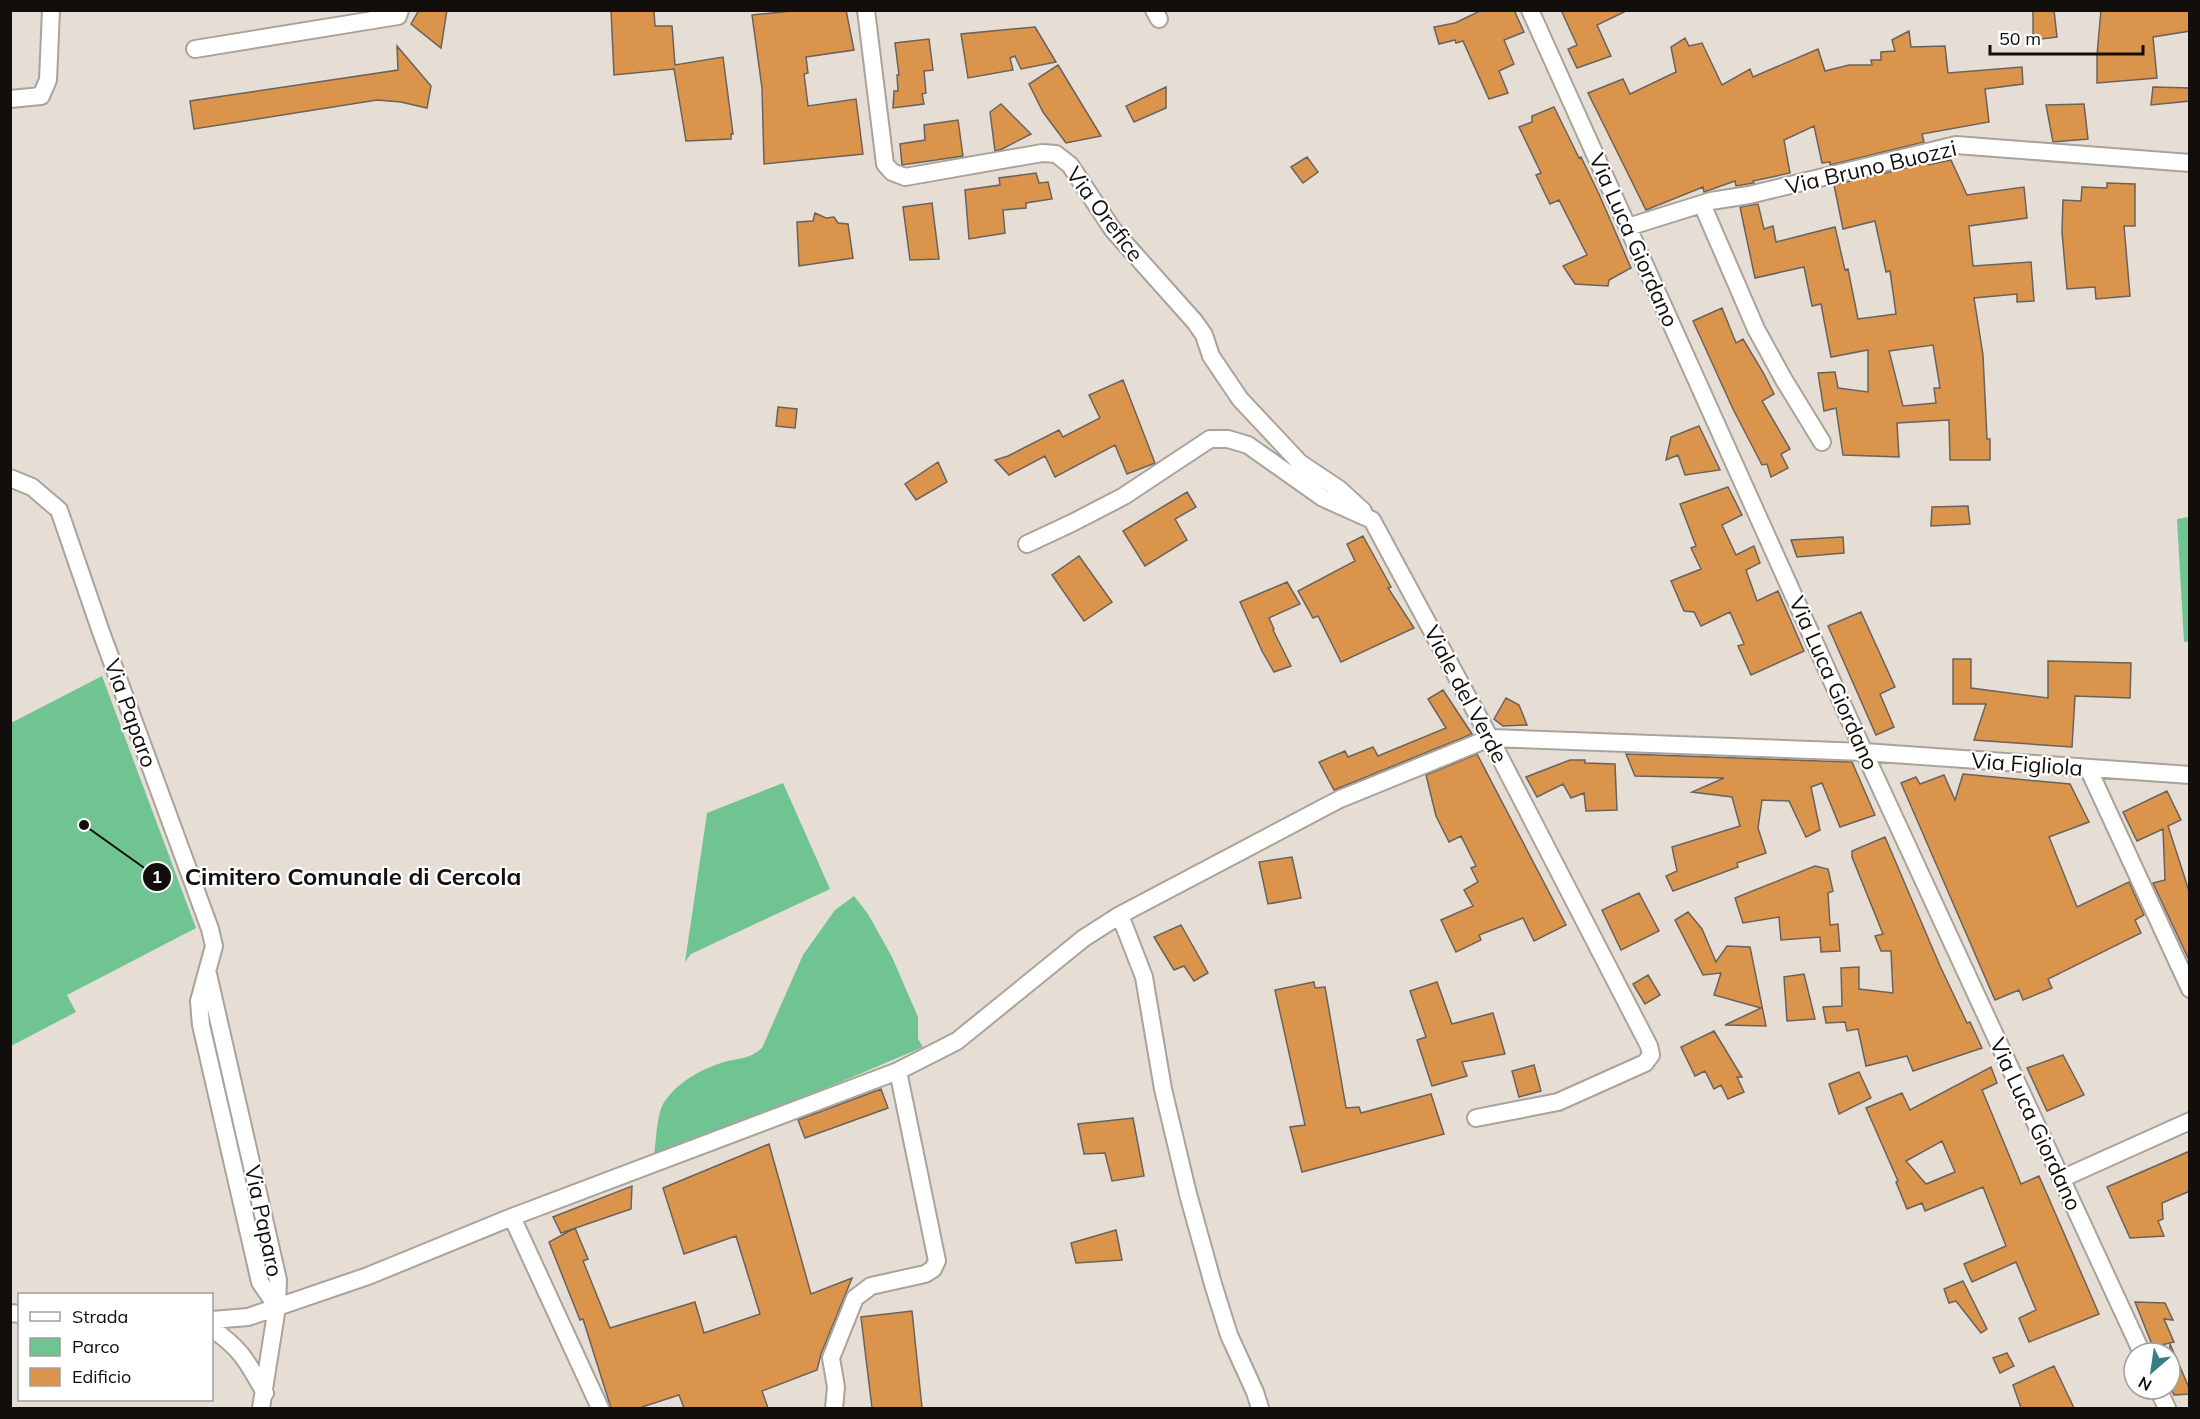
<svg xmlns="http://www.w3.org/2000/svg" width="2200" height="1419" font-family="Mulish,sans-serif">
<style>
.green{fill:#70c491}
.building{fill:#db944c;stroke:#6b625b;stroke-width:1.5;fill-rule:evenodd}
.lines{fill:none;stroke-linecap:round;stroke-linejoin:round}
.street-casing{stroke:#aba29a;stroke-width:20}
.street{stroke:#fff;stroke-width:16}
.labels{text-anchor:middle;stroke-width:4.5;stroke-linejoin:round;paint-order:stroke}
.street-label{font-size:22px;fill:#110e0b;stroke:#fff}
.leader{fill:none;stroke:#110e0b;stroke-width:2}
.callout-dot{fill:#110e0b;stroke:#fff;stroke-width:2}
.mark-label{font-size:18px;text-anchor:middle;font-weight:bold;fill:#fff}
.callout-label{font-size:24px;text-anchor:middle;font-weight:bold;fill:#110e0b;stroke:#fff;stroke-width:4.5;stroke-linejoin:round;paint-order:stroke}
</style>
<rect width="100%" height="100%" fill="#e6ddd4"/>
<path class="green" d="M2189,517L2190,641L2184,642L2177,519Z
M102,676L196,928L67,995L76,1012L11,1046V723Z
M783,783L830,889L691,954L685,962L707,813Z
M854,896L868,914L892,957L918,1017V1039L923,1047L843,1081L654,1155C656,1142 657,1115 663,1104C676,1083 701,1069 724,1062C738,1058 751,1059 762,1048L803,955L835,910Z"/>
<path class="building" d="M419,10H447L441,48L411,24Z
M611,10H654L655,26H672L675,65L723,57L733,134H731V139L686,141L674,69L614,75Z
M802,10H846L854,50L806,57L808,73L804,74L808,106L856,99L863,154L764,164L762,88L752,15Z
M1482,10H1514L1524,32L1504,40L1514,64L1499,71L1508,93L1489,99L1463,41L1456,43L1455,40L1439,44L1434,27L1455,23Z
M1561,10H1628L1597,25L1611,56L1577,68L1568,49L1577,45Z
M2033,10H2054L2057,37L2033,40Z
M2101,10H2190V31L2153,37L2157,78L2097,83V55Z
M1035,27L1056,62L1021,69L1015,56L1010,58L1013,70L968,78L961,34Z
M1909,31L1911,47L1945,46L1948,73L2022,67L2023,84L1985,89L1989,122L1922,134L1924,142L1830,165V162L1822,163L1814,126L1784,140L1790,173L1753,181L1754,183L1736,186L1735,181L1704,192L1703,187L1646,210L1588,93L1623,79L1630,94L1676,72L1671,47L1685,38L1689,46L1702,43L1722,85L1750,69L1753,77L1818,49L1825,71L1849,65H1872L1871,60H1881V52L1895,51L1892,40Z
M929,39L933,70L924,71L926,93L922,94L924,104L893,108L894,91H898L897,75H899L895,43Z
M397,46L431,86L427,108L401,102L377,100L194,129L190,101L398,70Z
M1058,65L1101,136L1066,143L1043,112L1029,84Z
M1166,87V108L1134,122L1126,106Z
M2153,87L2190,88V101L2151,105Z
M1001,104L1031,134L1002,149L995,151L990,112Z
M2084,104L2088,139L2053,142L2046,105Z
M1554,107L1579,158L1581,157L1599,194L1631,268L1609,280L1608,286L1575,284L1563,266L1587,255L1559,200L1550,204L1536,175L1541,173L1519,127L1532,122V116Z
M958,120L963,156L902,165L900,144L925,140L924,125Z
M1307,157L1318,172L1303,183L1291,167Z
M1951,160L1967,195L2024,187L2027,218L1969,226L1973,266L2031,262L2034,301L2017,302V294L1974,298L1983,355L1987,439H1990V460H1950L1949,420L1897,423L1899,457L1843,455L1836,408L1824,411L1818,373L1835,372L1838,388L1868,392V350L1831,357L1821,304L1812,306L1804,267L1755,278L1740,207L1758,204L1764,229L1773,226L1776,242L1835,227L1845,270L1848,269L1858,319L1896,314L1890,271L1886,272L1875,221L1843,229L1834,185L1927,163L1928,165ZM1933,345L1940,388H1934L1936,403L1903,406L1889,351Z
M1036,173L1039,183L1048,182L1052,199L1026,203V208L1003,210L1005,233L969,239L965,190L1000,185L999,178Z
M2107,183L2135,184V226H2124L2130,296L2096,299L2095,287L2067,289L2062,232L2063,200L2081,201L2082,187L2107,188Z
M932,203L939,259L910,260L903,207Z
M815,213L826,218L834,217L838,223L848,224L853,258L799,266L797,222L813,221Z
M1722,308L1736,343L1743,339L1764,374L1774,394L1762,401L1790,449L1781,454L1788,468L1771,477L1767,464L1762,465L1733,409L1693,321Z
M1123,380L1155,463L1127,474L1115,445L1055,477L1045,456L1009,475L995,460L1008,456L1059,430L1063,437L1100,418L1089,395Z
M778,407L797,409L795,428L776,426Z
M1699,426L1720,470L1685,475L1678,455L1666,460L1671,437Z
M938,462L947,482L916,500L905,484Z
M1728,487L1742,515L1722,525L1736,555L1754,546L1760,563L1746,570L1757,601L1778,591L1804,651L1751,675L1738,646L1744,644L1730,612L1701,626L1694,612L1684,611L1671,581L1701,569L1691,548L1696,546L1680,504Z
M1187,492L1196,507L1175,519L1187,540L1145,566L1123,531Z
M1968,506L1970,524L1931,526L1932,507Z
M1363,536L1391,587L1388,588L1414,628L1341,662L1318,616L1313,618L1298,591L1355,561L1347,544Z
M1843,537L1844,553L1797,557L1791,540Z
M1079,556L1112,602L1084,621L1052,575Z
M1287,582L1300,604L1269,618L1274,629L1273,630L1291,666L1274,672L1262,651L1240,602Z
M1861,612L1895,687L1880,694L1894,727L1876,735L1828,626Z
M1953,659H1971V688L2048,698V661L2131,663L2130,698L2075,696L2072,747L1974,740L1986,704H1953Z
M1443,690L1472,734L1334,790L1319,762L1345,751L1348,757L1373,747L1378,756L1446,728L1428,699Z
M1506,698L1519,705L1527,725L1503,726L1494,719Z
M1477,754L1566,925L1534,941L1523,918L1479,935L1481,940L1456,952L1441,920L1473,906L1464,890L1478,882L1471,868L1476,866L1461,836L1449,842L1436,816L1426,775Z
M1626,754L1852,762L1875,815L1840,827L1822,783L1811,787L1820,830L1806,837L1789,801L1762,800L1758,828L1766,853L1737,863L1738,867L1673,891L1666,876L1677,871L1672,847L1740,826L1732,797L1692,792L1724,778L1635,776Z
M1570,760H1585V763L1615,764L1617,810L1586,811L1584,793L1571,798L1563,784L1537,797L1526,777Z
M1963,774L2070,784L2089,822L2049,837L2077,907L2129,882L2144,915L2135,920L2141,933L2048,979L2052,988L2023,1000L2019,990L1995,1000L1901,783L1916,777L1920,784L1944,775L1955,800Z
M2167,791L2181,820L2168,826L2190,894V962L2153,883L2165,880L2163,829L2137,841L2123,812Z
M1885,837L1940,966L1967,1023L1970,1022L1982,1048L1913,1071L1907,1056L1866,1066L1858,1029L1847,1031L1845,1022L1826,1023L1823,1007L1842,1006L1841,968L1859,967V989L1893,993L1891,951H1881L1875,936L1883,934L1852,857V851Z
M1292,857L1301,898L1268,904L1259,862Z
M1815,866L1828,869L1833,891L1828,893L1830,925L1838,924L1840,951L1821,952L1820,937L1781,940L1779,917L1743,923L1735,898Z
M1639,893L1659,931L1621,950L1602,910Z
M1688,912L1702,929L1716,962L1727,946L1750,947L1766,1026L1725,1025L1761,1008L1714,995L1721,973L1703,975L1675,920Z
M1181,925L1208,973L1194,981L1184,966L1174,970L1154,937Z
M1804,974L1815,1019L1787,1021L1784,977Z
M1648,975L1660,995L1645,1004L1633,984Z
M1314,982L1315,988L1325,987L1346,1108L1359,1107L1361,1113L1431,1094L1444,1134L1302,1172L1290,1127L1305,1125L1275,990Z
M1437,982L1452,1024L1493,1013L1505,1054L1462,1062L1467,1076L1432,1086L1417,1040L1426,1037L1410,991Z
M1714,1031L1742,1077H1737L1744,1092L1728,1099L1721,1085L1714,1089L1705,1071L1695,1076L1681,1047Z
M2063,1055L2084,1095L2047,1111L2027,1068Z
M1534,1065L1541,1091L1519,1097L1512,1071Z
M1991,1067L1997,1083L1982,1090L2021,1184L2039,1176L2099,1314L2029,1342L2019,1318L2036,1310L2016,1262L1972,1282L1964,1264L2006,1246L1983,1187L1925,1211L1922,1203L1907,1209L1896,1182L1898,1181L1866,1108L1902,1093L1910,1110ZM1942,1141L1955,1172L1926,1184L1906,1161Z
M1859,1072L1871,1098L1839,1114L1829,1084Z
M881,1089L888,1108L805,1138L798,1120Z
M1133,1118L1144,1176L1112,1181L1105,1153L1084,1154L1078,1124Z
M769,1144L811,1294L852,1278L821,1354L817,1370L762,1391L768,1408H684L679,1395L639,1408H611L583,1319L580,1320L549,1242L575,1228L588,1259L583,1261L610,1328L695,1302L704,1333L760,1314L736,1236L684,1254L663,1188Z
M2190,1151V1191L2162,1203L2163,1219L2158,1221L2164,1236L2130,1238L2107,1187Z
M632,1186L631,1209L561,1233L553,1217Z
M1116,1230L1122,1260L1076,1263L1071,1243Z
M1963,1281L1987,1329L1981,1333L1956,1301L1949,1303L1944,1289Z
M2135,1302L2165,1303L2173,1320L2164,1319L2174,1342L2153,1347Z
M912,1311L922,1408H872L861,1317Z
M2170,1344L2190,1390V1394L2174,1395L2170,1386Z
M2007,1353L2014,1366L2000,1373L1993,1358Z
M2054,1366L2074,1408H2021L2013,1385Z"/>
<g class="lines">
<defs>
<path id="street" d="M866,10L885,164L892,172L905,177L1042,153L1056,154L1070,165L1113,230L1195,322L1204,335L1211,356L1240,399L1300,463L1339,489L1363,511
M1154,10L1159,19
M1530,10L1864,752L2142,1353
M195,49L398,16L400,10
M10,99L41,96L48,80L51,10
M1702,204L1756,329L1784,380L1822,442
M1628,227L1711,201L1749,195L1956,145L2190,163
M10,478L32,487L59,510L101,632L210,929L214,946L199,1001L201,1025L260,1282L277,1307
M1027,544L1074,522L1124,496L1210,439H1228L1248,445L1323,498L1372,520L1492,742L1649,1046L1651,1055L1645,1063L1558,1102L1476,1118
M2088,768L2190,989
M1120,915L1144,977L1163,1089L1188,1194L1213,1284L1229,1335L1255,1392L1260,1408
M208,974L278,1280L277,1307L261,1408
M2061,1179L2190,1121
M512,1217L600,1408
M10,1313L20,1314
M212,1320L248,1317L368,1276L512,1217L898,1071L957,1041L1084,938L1120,915L1340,799L1490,738L1864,752L2190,775
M212,1329C241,1348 248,1363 265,1393
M2158,1389L2167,1408
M834,1408L836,1387L831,1358L855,1298L871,1286L925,1274L933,1269L937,1261L898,1071"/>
</defs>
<use href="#street" class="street-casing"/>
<use href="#street" class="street"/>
</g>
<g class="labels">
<g class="street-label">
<text transform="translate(1871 167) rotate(-13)" y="8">Via Bruno Buozzi</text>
<text transform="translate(1105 214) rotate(53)" y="8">Via Orefice</text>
<text transform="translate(1634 240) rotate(66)" y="8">Via Luca Giordano</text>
<text transform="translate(1834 683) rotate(66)" y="8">Via Luca Giordano</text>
<text transform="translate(1466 694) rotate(62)" y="8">Viale del Verde</text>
<text transform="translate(131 713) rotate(70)" y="8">Via Paparo</text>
<text transform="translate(2027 764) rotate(4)" y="8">Via Figliola</text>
<text transform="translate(2036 1124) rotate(65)" y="8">Via Luca Giordano</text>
<text transform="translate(264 1221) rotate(78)" y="8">Via Paparo</text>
</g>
</g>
<path class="leader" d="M84 825L157 877"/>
<g class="callout-dot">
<circle cx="84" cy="825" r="6"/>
<circle cx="157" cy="877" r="15"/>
</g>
<g class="mark-label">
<text x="157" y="883">1</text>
</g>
<g class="callout-label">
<text x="353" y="885">Cimitero Comunale di Cercola</text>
</g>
<rect width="2200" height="1419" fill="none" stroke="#110e0b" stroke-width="24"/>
<rect x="18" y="1293" width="195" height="108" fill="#ffffff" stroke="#a09f9d" stroke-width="1.5"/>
<rect x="30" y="1312" width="30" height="9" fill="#ffffff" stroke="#a09f9d" stroke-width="1.5"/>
<text x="72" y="1323" font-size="18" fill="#110e0b">Strada</text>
<rect x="30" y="1338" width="30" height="18" fill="#70c491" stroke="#a09f9d" stroke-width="1.5"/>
<text x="72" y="1353" font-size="18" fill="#110e0b">Parco</text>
<rect x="30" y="1368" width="30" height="18" fill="#db944c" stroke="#a09f9d" stroke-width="1.5"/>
<text x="72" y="1383" font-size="18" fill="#110e0b">Edificio</text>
<g transform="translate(2152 1371) rotate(209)"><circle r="28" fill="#ffffff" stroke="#a09f9d" stroke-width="1.5"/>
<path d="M0-4.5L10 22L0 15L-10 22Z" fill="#377f80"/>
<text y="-9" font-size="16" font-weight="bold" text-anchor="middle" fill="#110e0b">N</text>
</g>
<path d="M1990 45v9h153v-9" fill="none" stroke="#110e0b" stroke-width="3"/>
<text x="1999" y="45" font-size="18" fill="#110e0b" stroke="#ffffff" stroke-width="4.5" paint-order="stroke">50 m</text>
</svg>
